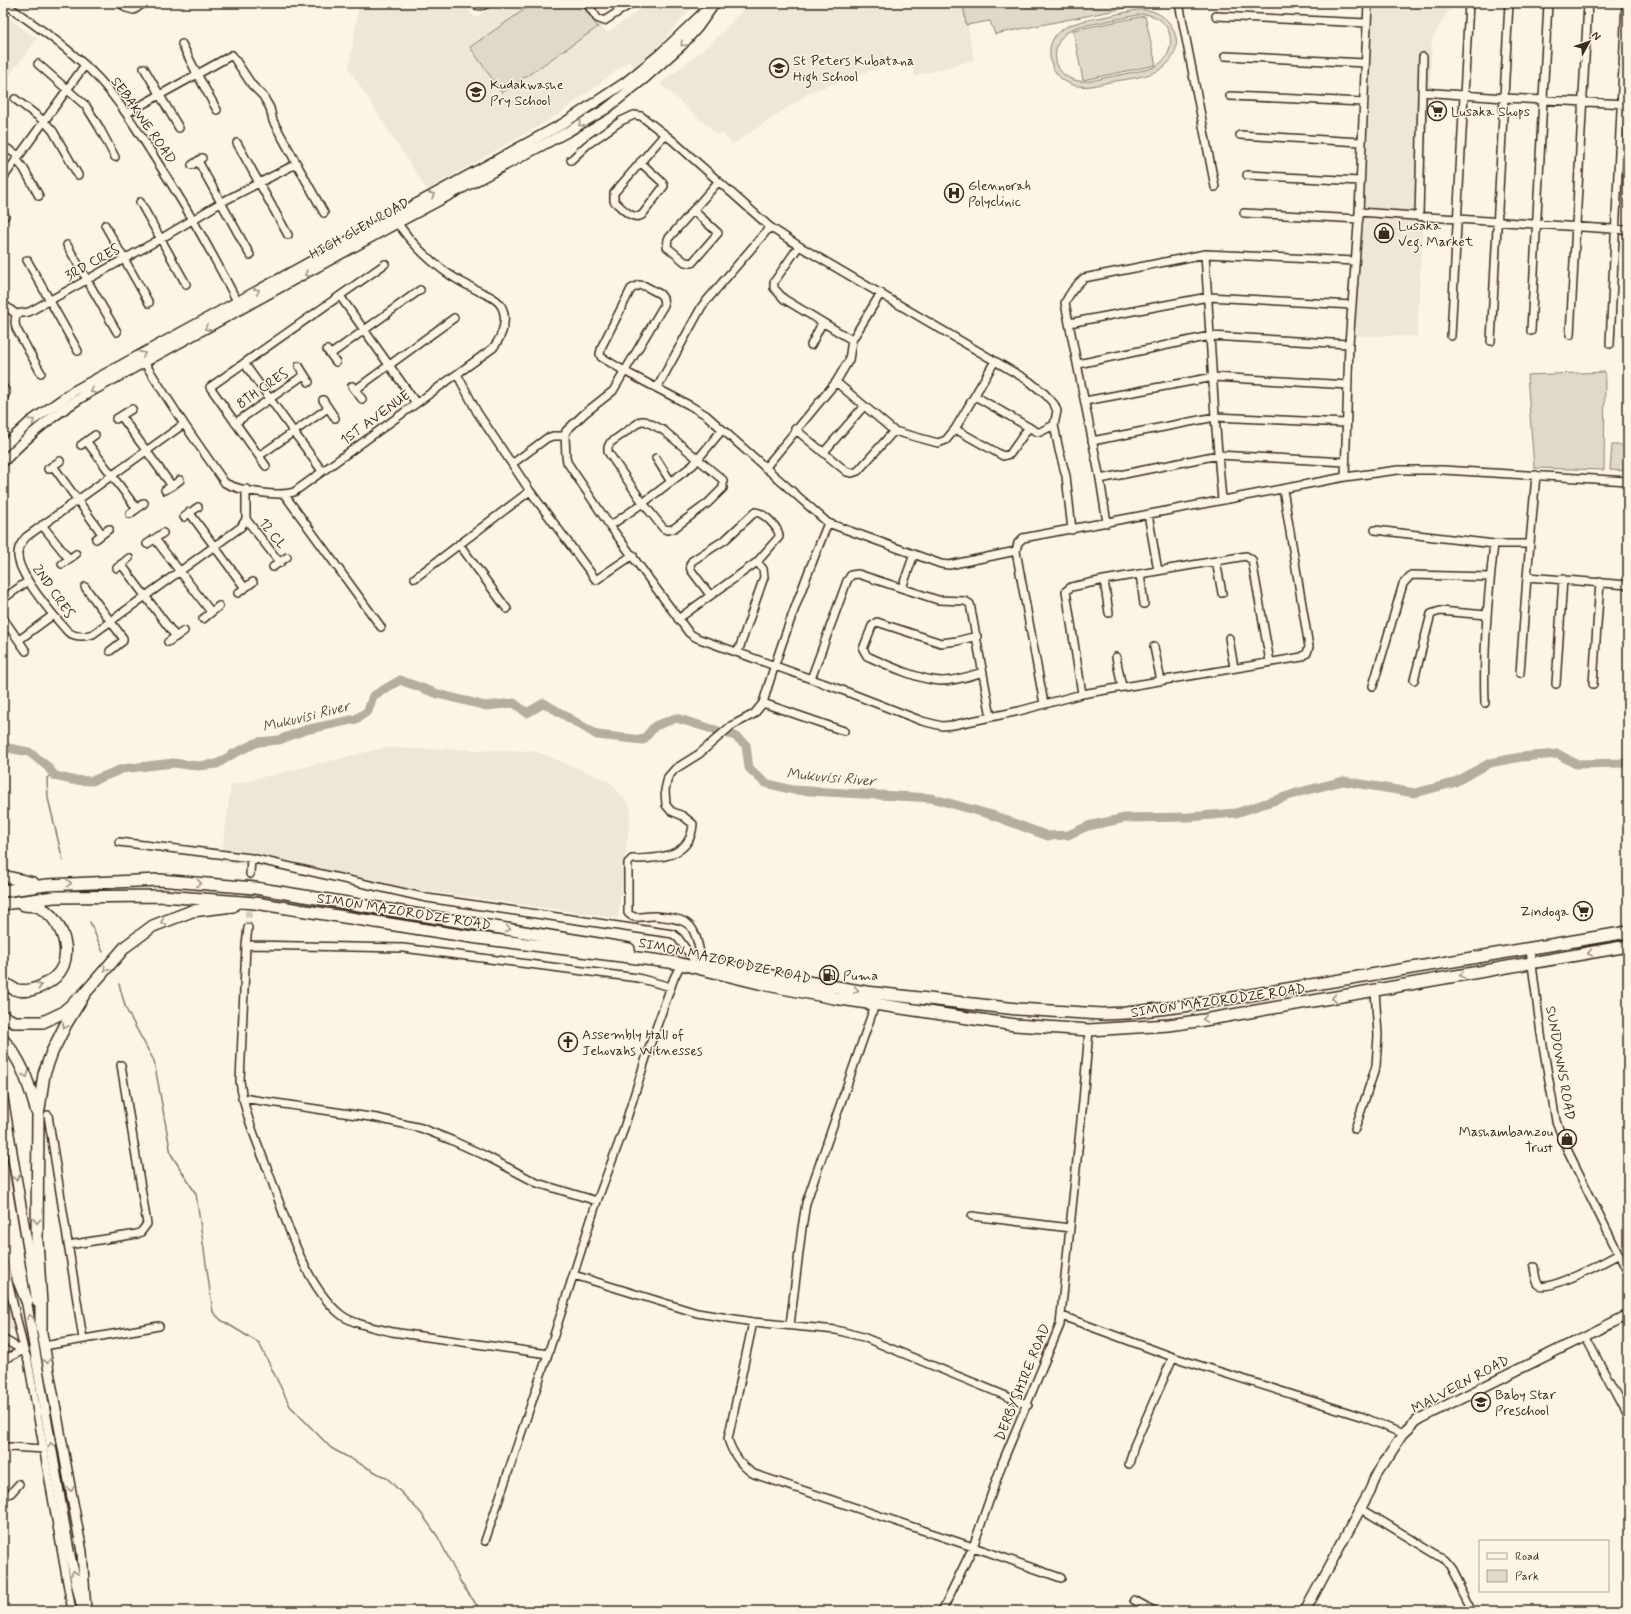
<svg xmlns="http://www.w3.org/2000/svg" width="1631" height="1614" font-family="Mynerve,sans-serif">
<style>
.built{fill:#eee6d6}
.green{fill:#e0d8c8;stroke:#8e8173;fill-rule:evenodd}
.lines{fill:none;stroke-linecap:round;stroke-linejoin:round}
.stream{stroke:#85796b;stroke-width:1.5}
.river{stroke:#b7ad9e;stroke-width:9}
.minor-tunnel{stroke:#d5ccbd;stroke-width:7;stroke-dasharray:7 3.5;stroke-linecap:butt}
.minor-casing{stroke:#3b2a1e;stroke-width:10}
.major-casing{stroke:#3b2a1e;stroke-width:12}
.highway-casing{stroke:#3b2a1e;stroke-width:14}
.minor{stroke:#fcf5e5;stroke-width:7}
.major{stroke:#fcf5e5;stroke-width:9}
.highway{stroke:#fcf5e5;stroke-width:11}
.oneway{stroke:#9c9082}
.labels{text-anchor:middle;stroke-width:3;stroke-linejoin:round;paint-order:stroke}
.poi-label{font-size:14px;fill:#3b2a1e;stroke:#fcf5e5;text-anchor:start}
.street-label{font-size:14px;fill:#3b2a1e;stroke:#fcf5e5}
.water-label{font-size:15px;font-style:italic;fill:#605144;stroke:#fcf5e5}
</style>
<rect width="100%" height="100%" fill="#fcf5e5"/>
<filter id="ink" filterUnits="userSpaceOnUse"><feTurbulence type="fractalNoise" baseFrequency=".025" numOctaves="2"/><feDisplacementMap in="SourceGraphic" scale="8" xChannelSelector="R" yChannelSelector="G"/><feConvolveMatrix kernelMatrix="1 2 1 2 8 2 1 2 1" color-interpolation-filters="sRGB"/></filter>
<g filter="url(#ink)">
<path class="built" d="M359,3H464L475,18L498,3H584L607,33L649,3H696L654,51L634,68L629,61L558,115L427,190L349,69Z
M749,3H963L974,60L915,76L909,57L811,92L733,144L722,133L718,135L660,84L714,41Z
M1374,3H1453L1432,39L1417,336H1353Z
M3,14L37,39L3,84Z
M383,748L535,751L609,781L631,807L618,918L221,862L231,785Z
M3,1242L23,1329L3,1331Z"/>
<path class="green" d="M534,3H580L598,27L502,93L470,47Z
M963,3H1152L995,34L990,21L966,25Z
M1137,10C1169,6 1191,44 1165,66C1153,77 1126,79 1110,82C1096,85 1082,90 1068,83C1058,78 1051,68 1050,57C1047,27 1076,22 1098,18C1111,15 1124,13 1137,10ZM1143,14C1176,16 1181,59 1149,69C1134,72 1119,75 1104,78C1096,80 1087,82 1079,81C1048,77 1048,36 1077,27Z
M1145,16L1156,65L1083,80L1073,30Z
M1605,372L1604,470L1534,468L1527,375Z
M1612,445H1628V471L1610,470Z"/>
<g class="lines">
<path class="stream" d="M53,773L47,778L48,798L63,861
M90,922L103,952
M119,984L126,1009L154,1061L171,1154L196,1194L213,1312L221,1320L259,1343L290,1406L331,1448L388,1479L421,1513L438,1537L461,1583L481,1611"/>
<path class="river" d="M3,747L29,752L47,766L55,776L72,780L92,781L122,769L173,763L198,766L217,764L233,754L258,742L279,740L305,730L356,719L368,711L373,696L400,680L438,694L486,706L514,703L527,713L544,703L597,735L643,740L655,726L676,718L735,736L746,745L749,768L765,783L793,790L931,798L992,815L1048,836L1068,835L1088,826L1125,818L1189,817L1236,813L1300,792L1343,781L1415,793L1453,783L1490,763L1521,757L1558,754L1576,764L1628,763"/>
<path class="minor-tunnel" d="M248,928L250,874"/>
<defs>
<path id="minor" d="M4,3C37,27 71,49 99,79C120,102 136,128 153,155C184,203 213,254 239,305
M121,3L126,8L134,10L144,3
M472,3C478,7 482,7 488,3
M587,3L597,18L604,21L632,3
M1179,3L1215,187
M1216,16L1367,23
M182,44L197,74L217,110
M1225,56L1365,63
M38,64L86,106L99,127L115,157
M144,68L179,128
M1422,92L1504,98L1628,104
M1230,96L1363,102
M15,99L44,121L53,131L78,175
M127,113L232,55L252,85L263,96L270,108L273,121L324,213
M1240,135L1361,142
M237,143L288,235
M3,146L19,156
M16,159L24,169L39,196
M571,160L587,145L621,121L634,115L641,116L672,140L770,227L702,306L657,388
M198,161L250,255
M640,162L662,182L664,186L642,215C632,221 621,207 614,201V193L665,134
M192,165L202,158
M1247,175L1360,181
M3,178L85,65
M140,202L186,284
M693,210L718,233L692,263L685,262L667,247L668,239L718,182
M1359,212L1457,219L1628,230
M1244,213L1359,219
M3,214L5,216
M1419,216L1423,57
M105,225L149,303
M770,227L799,246L1029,381L1045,394L1054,404L1057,411L1054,425L1059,450L1066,476L1072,530
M67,245L117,332
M799,246L774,282V288L784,299L852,340
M1205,254L1215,417L1222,500
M27,260L78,351
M340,296L416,403
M3,304L16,314L29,312L162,238L222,202L296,164
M16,314L15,322L16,328L41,373
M1069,323L1208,297L1352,305
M1531,331L1548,3
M1570,335L1588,3
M1451,336L1469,3
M1491,341L1509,3
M1610,344L1626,3
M811,345L822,323
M327,350L336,362
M331,354L420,290
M144,362L184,424L225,483C240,491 278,497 294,492L493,348C502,337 510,316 499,303C493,296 481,293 473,288C447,276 426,258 408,237C404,231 399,226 395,220
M244,363L322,471
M1078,364L1210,336L1349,344
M299,366L309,382
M457,374L477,412L512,464
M836,382L894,431L938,443L946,440L955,429L995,361
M352,386L362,399
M3,387L6,392L3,399
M355,390L454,318
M975,396L1037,432H1040L1054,425
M323,400L335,418
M1085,401L1214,377L1348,385
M121,416L172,486L165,490
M116,419L132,409
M641,421H645L663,430L723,480V488L708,503L673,529L667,530L663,528L643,503L608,452V447L610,443Z
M235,423L304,375
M184,424L26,537C22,542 18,547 18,553C16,574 55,617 68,632C75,637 85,637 93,634L241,527L246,519V489
M795,429L847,472L852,473L858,471L894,431
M955,429L1003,456L1010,454L1029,427
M565,436H553L547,438L512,464L530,491L596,580L633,555
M1092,441L1215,417L1346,423
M87,442L137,509
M81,445L95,435
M824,452L864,406
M259,456L328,408
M656,458L671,482
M53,466L102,534
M266,466L210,387L385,264
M765,468L836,382L849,360L852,340L881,293
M48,469L60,461
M1536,475L1527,577L1628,585
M1345,477L1349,344L1359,212L1368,3
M1100,479L1218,455L1345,462
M172,486L180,480
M284,494L381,627
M189,512L245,588
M130,514L144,503
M1148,514L1158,571
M184,517L198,507
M246,519L280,563
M828,523C804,582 781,641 763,703L844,731
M1107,523L1100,479L1065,303C1070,292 1076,285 1084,278L1205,254L1355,261
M42,525L69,559
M610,526L643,503L693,465L722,430
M1375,530L1494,544H1530
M96,539L109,529
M155,539L211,612
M147,544L163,533
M459,544L507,609
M1016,551L949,565L941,564L828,523L706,415L689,405L626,372L601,357L600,354L602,346L631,289L639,285L645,286L660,294L663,298L664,305L613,391L585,413L566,431L565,436L566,456L567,462L610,526L689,633L697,638L842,690L922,721L942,726L953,725L1019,711L1082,694L1302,657L1307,653L1309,647L1283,489
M1216,561L1222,593
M62,564L76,554
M121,564L176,637
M273,567L287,557
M117,568L129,558
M1140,574L1144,604
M415,578L530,491
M1104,580L1109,613
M85,587L123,638V641L110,651
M902,588L914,554
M238,593L253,582
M3,599L28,581
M3,618L26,651
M203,619L219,606
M678,619L757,562L779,537C780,528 763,512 755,512L726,539L692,561L690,565L691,570L710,595
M977,636L957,641L941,643L877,622L872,626L863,649L867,656C887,665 919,680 941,681C955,681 970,676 983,672
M1229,638L1234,668
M19,640L53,615
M168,642L184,631
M1154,647L1161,681
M738,652L764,577L763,569L757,562
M1116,657L1122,687
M1520,673L1527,577
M811,679L847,581L851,575L858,574L938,600L965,601L970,604L991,717
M1414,680L1431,614L1440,611L1487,615
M1556,684L1563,579
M1593,684L1600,582
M1373,686L1403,584L1411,575L1490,577
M1082,694L1066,591L1071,587L1104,580L1246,556L1252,560L1270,662
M1485,703C1483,650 1488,597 1494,544
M1044,704L1016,551L1018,543L1023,538L1345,477L1398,470H1443L1628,481
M119,842L251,858L427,898L673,934L678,938L693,959
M250,874L251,858
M248,928L246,945L240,1081C244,1114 258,1144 270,1176C286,1220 304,1284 340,1314C352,1324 377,1328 392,1332L548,1354L597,1201L622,1134L650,1045L674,978L681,964
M246,945L403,948L638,978L671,987
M1530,949L1541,1034L1556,1121L1566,1147L1628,1273
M702,961C699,950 697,933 690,926C683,918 665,917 655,916C646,915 635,921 628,913V863L632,859C659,859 691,857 693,824L683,816L671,811L666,805L665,790L668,777L675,769L699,754L731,726L754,714L763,703
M242,1098L377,1118L421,1128L451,1140L486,1156L537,1183L597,1201
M48,1115L83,1339
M1355,1129L1376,1066L1378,1035L1375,991
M972,1216L1070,1228
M68,1245L137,1234L141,1232L147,1224L121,1065
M3,1260L24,1350L3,1360
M1534,1267C1535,1272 1535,1281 1539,1285C1548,1293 1608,1260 1619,1254
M574,1275L697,1313L753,1322L836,1330L863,1337L1028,1405
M1062,1316L1173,1357L1363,1417L1403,1434
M753,1322L728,1439C732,1453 742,1467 754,1474L988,1552L1061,1578
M790,1325L802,1228L806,1203L876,1002
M1585,1336L1628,1417
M3,1339L17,1347L24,1350L28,1361L72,1611
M44,1346L159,1326
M3,1448L10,1447L44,1449
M1129,1464L1134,1446L1173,1357
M3,1496L11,1493L19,1484
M1360,1508L1444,1559L1450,1566L1473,1611
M485,1541L548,1354
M1134,1600L1154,1611
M942,1611L973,1547L1003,1461L1060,1325L1083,1101L1089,1030"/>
<path id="major" d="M3,447L30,422L74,391L564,123L626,82L659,55L704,12
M3,462C29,434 57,412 90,392L397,223L569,131L606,109L645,78L682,45L698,27L715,3
M3,1098L37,1302
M3,1164L69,1551L82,1608
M40,1322L82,1552L86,1611
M1305,1611L1370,1491L1375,1477L1403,1434L1419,1419L1628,1315"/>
<path id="highway" d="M3,876L33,883
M3,891L47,885L159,880L255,888L629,949
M3,904L54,897L163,896L255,903L478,938L677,963L767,985L834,998L1015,1025L1089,1030L1169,1025L1204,1020L1628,946
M701,960L772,976L866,992L1017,1009L1102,1014L1126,1013L1184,1006L1628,932
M3,982C6,984 10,987 14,989C31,995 56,982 63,966C71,945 59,917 39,907C35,905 28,906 24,905
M3,1016L14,1022H43L62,1013L85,993L126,946L153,926L192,911L233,906
M3,1040C23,1061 29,1086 37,1112
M3,1220L16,1274L27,1301
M41,1328V1304L37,1241L38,1116L44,1074L52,1052L66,1024L85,993"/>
</defs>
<use href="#minor" class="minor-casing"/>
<use href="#major" class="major-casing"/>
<use href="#highway" class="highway-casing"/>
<use href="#minor" class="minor"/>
<use href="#major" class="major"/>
<use href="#highway" class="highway"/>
</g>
<defs><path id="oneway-chevron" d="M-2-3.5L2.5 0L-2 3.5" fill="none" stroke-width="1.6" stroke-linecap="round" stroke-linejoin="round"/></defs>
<g class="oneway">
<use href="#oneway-chevron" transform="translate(683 44) rotate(135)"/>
<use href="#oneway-chevron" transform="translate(581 124) rotate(148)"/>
<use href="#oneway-chevron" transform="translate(432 195) rotate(-29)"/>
<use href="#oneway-chevron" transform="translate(307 274) rotate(151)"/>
<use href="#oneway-chevron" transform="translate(257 291) rotate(-28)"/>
<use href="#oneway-chevron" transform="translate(207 328) rotate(151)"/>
<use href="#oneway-chevron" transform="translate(143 354) rotate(-29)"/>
<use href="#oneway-chevron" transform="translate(93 391) rotate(151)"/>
<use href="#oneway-chevron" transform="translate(32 421) rotate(-38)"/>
<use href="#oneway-chevron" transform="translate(69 883) rotate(-4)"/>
<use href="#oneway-chevron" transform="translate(199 883) rotate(5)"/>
<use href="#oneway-chevron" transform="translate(163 922) rotate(159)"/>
<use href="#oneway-chevron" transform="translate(508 929) rotate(9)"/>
<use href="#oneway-chevron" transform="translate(1590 953) rotate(170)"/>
<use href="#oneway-chevron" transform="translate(106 969) rotate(131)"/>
<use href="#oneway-chevron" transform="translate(1462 975) rotate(170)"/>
<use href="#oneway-chevron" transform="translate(39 986) rotate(-18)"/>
<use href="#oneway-chevron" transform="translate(856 990) rotate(10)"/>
<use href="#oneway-chevron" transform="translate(1334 998) rotate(170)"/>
<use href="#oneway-chevron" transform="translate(1205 1019) rotate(171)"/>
<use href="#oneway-chevron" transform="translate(65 1026) rotate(118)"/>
<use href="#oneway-chevron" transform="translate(26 1075) rotate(68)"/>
<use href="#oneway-chevron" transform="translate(16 1178) rotate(81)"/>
<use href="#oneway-chevron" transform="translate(37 1221) rotate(91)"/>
<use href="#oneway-chevron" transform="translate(30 1317) rotate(-99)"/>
<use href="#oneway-chevron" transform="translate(47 1361) rotate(80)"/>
<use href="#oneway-chevron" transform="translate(51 1445) rotate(-99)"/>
<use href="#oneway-chevron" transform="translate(71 1489) rotate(80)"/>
<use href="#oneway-chevron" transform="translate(74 1573) rotate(-103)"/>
</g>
</g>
<defs>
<symbol id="school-ring" viewBox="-11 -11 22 22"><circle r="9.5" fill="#fcf5e5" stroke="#3b2a1e" stroke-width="1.5"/><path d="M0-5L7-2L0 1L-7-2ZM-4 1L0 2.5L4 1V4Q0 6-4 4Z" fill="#3b2a1e"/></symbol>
<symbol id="supermarket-ring" viewBox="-11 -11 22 22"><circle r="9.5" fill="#fcf5e5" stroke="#3b2a1e" stroke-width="1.5"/><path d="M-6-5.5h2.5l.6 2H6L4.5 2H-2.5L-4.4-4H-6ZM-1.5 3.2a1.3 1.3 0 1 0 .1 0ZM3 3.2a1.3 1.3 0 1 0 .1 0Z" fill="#3b2a1e"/></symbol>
<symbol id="hospital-ring" viewBox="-11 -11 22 22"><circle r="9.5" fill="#fcf5e5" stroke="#3b2a1e" stroke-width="1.5"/><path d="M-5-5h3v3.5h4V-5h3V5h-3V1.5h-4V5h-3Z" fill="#3b2a1e"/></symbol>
<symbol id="shop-ring" viewBox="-11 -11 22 22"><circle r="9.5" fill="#fcf5e5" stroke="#3b2a1e" stroke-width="1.5"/><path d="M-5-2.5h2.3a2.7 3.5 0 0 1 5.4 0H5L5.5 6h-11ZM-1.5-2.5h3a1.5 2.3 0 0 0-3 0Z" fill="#3b2a1e"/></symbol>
<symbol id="fuel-ring" viewBox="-11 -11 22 22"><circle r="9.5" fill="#fcf5e5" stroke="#3b2a1e" stroke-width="1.5"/><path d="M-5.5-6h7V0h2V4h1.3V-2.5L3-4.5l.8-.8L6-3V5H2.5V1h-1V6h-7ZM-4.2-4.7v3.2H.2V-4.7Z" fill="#3b2a1e"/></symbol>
<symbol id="church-ring" viewBox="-11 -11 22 22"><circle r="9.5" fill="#fcf5e5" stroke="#3b2a1e" stroke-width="1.5"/><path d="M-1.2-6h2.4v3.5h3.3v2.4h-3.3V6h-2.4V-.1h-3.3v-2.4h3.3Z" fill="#3b2a1e"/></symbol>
</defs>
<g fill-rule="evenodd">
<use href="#school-ring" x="768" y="57" width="22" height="22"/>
<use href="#school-ring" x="465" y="81" width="22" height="22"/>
<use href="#supermarket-ring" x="1426" y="100" width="22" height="22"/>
<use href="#hospital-ring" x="943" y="182" width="22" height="22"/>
<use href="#shop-ring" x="1373" y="222" width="22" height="22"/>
<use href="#supermarket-ring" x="1572" y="900" width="22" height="22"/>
<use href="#fuel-ring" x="818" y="964" width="22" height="22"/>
<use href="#church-ring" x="557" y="1031" width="22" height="22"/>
<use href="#shop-ring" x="1556" y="1128" width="22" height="22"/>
<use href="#school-ring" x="1470" y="1391" width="22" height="22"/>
</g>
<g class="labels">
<g class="poi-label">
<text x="793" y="65">St Peters Kubatana<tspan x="793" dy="16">High School</tspan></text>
<text x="490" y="89">Kudakwashe<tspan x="490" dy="16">Pry School</tspan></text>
<text x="1451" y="116">Lusaka Shops</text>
<text x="968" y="190">Glennorah<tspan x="968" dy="16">Polyclinic</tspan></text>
<text x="1398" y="230">Lusaka<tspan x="1398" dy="16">Veg. Market</tspan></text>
<text x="1569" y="916" text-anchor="end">Zindoga</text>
<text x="843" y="980">Puma</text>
<text x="582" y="1039">Assembly Hall of<tspan x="582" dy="16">Jehovahs Witnesses</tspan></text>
<text x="1553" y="1136" text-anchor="end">Mashambanzou<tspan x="1553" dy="16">Trust</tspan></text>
<text x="1495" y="1399">Baby Star<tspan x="1495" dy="16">Preschool</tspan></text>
</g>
<g class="street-label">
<text transform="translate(144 120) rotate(55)" y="5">SEBAKWE ROAD</text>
<text transform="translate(359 228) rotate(-29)" y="5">HIGH GLEN ROAD</text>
<text transform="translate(92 262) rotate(-29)" y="5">3RD CRES</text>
<text transform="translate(262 388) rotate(-35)" y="5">8TH CRES</text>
<text transform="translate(375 417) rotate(-36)" y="5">1ST AVENUE</text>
<text transform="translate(273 533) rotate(52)" y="5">12 CL</text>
<text transform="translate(54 591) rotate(55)" y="5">2ND CRES</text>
<text transform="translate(404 911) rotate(9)" y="5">SIMON MAZORODZE ROAD</text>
<text transform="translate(725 960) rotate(12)" y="5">SIMON MAZORODZE ROAD</text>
<text transform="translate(1218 1000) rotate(-8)" y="5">SIMON MAZORODZE ROAD</text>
<text transform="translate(1561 1063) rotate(80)" y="5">SUNDOWNS ROAD</text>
<text transform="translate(1022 1382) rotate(-68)" y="5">DERBYSHIRE ROAD</text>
<text transform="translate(1460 1384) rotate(-28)" y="5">MALVERN ROAD</text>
</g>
<g class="water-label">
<text transform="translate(306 716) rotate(-14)" y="5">Mukuvisi River</text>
<text transform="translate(831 777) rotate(5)" y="5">Mukuvisi River</text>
</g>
</g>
<rect width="1631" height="1614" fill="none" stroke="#fcf5e5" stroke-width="16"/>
<rect x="8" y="8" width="1615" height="1598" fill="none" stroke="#3b2a1e" stroke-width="1.5" filter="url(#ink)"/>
<rect x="1479" y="1540" width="130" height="52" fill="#fcf5e5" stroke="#afa495"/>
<rect x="1487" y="1553" width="20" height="6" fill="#fcf5e5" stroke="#afa495"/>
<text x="1515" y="1560" font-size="12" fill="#3b2a1e">Road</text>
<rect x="1487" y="1570" width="20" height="12" fill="#e0d8c8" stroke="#afa495"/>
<text x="1515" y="1580" font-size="12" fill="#3b2a1e">Park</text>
<g transform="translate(1589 42) rotate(50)" stroke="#fcf5e5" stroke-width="3" paint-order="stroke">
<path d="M0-3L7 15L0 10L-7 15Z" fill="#3b2a1e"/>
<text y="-6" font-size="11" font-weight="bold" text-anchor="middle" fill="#3b2a1e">N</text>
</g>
</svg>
